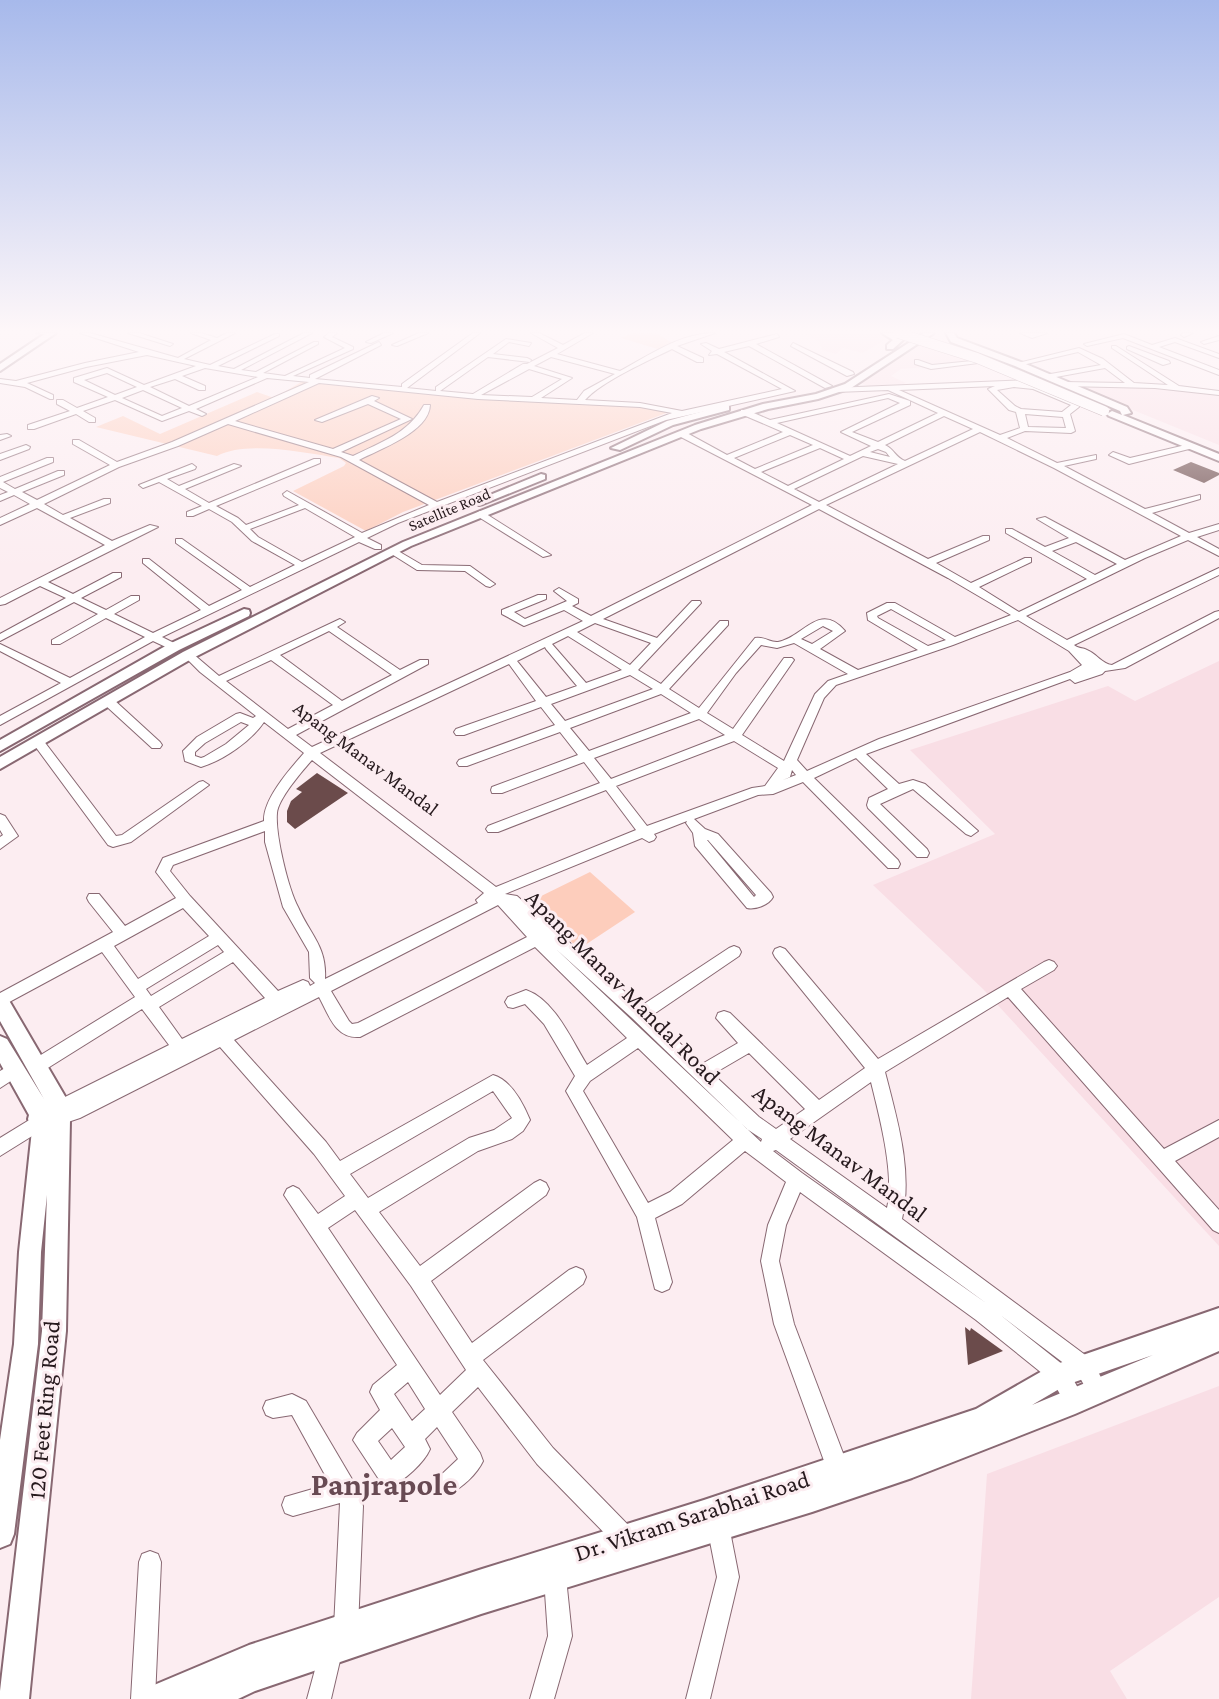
<svg xmlns="http://www.w3.org/2000/svg" width="1219" height="1699" font-family="'Crimson Pro',serif">
<style>
.built{fill:#f9dee5}
.green{fill:#fdcdbc}
.building{fill:#6b4b4b}
.lines{fill:none;stroke-linecap:round;stroke-linejoin:round}
.minor-casing{stroke:#886872;stroke-width:2}
.major-casing{stroke:#886872;stroke-width:4}
.minor{fill:#fff;fill-rule:evenodd}
.major{fill:#fff;fill-rule:evenodd}
.major-bridge-casing{stroke:#886872;stroke-width:11;stroke-linecap:butt}
.major-bridge{stroke:#fff;stroke-width:10}
.labels{text-anchor:middle;stroke-width:6;stroke-linejoin:round;paint-order:stroke}
.far-street-label{font-size:16px;fill:#26191d;stroke:#fcedf1}
.street-label{font-size:20px;fill:#26191d;stroke:#fcedf1}
.near-street-label{font-size:24px;fill:#26191d;stroke:#fcedf1}
.near-district-label{font-size:32px;font-weight:bold;fill:#684a53;stroke:#fcedf1}
</style>
<rect width="100%" height="100%" fill="#fcedf1"/>
<path class="built" d="M803,333H879L891,336L863,353L843,348L836,354L822,350L820,342Z
M920,344L930,345L976,363L901,369L891,376L906,383L904,384L868,386L861,383Z
M1074,386L1148,387L1219,394V445Z
M1219,661V1246L983,989L873,885L995,834L910,750L1108,686L1135,701Z
M1219,1386V1597L1110,1671L1127,1699H971L987,1474Z"/>
<path class="green" d="M632,333H656L674,344L661,350L621,338Z
M308,378L508,398L640,403L677,409L403,512L366,531L293,491L344,466L346,463L339,458C305,453 247,440 217,456L96,427L123,416L160,434L257,392L274,398Z
M590,872L635,912L579,949L529,902Z"/>
<path class="building" d="M1191,462L1219,473V475L1204,483L1173,470Z
M317,773L348,793L295,829L287,822V811L291,801L302,792L296,789Z
M965,1327L970,1331L971,1328L1003,1351L968,1365Z"/>
<g class="lines">
<defs>
<path id="minor" d="M36,333H54L51,335Z
M80,333H90L178,358L211,340L191,333H201L217,338L227,333H235L184,359L210,365L275,334H279V336L218,366L234,369L304,333H312L241,370L256,372L314,342H318V344L263,373L285,376L345,348L324,337L329,333H337L332,337L353,347V349L293,376L310,378V375L379,342L381,345L315,379L402,387V384L473,333H480L407,388L436,391V387L506,339L531,343L529,346L509,342L493,354L527,358L531,360L530,362L488,357L440,391L473,394L523,364H527L558,348L531,333H539L563,345L585,333H593L557,354L620,371C650,355 680,333 715,333L677,346L703,358V362H697L672,349C648,361 602,381 585,400L640,403L682,411L782,389L717,354L709,355L712,351L701,344L706,343L719,349L777,334L779,337L756,344L832,386L825,388L749,346L724,352L795,391L666,420L398,523L367,538L381,545V549H375L359,542L162,637L178,645V649H170L153,641L0,725V716L61,683L0,651V644L70,678L145,637L106,618L60,644H52V640L98,614L74,602L0,641V634L66,598L40,586L5,604L0,605V598L105,545L37,508L0,525V518L30,504L14,495L0,501V495L8,492L0,488V477L47,458H53V462L3,482L15,489L58,471H64V475L22,492L37,500L110,465L73,444V440H79L117,462L172,442L309,382L267,378L196,409L206,414L202,416L189,411L162,421L115,400L83,411L95,418V422H89L76,414L34,429H28V425L70,411L57,404V400H63L77,408L108,397L74,382V378L107,368L144,385L196,366L147,355L86,367L27,383L53,395V399H50L25,387L0,383V379L16,381L85,363L139,352ZM551,357L615,374L584,391L577,400L541,398L572,378L534,366ZM205,368L258,377L189,406L150,387L175,379L199,390H205V386L182,376ZM529,369L562,379L532,397L481,395ZM107,373L137,387L115,395L84,380ZM319,383L478,399L640,407L672,413L437,502L359,460C380,449 429,432 430,405H424C408,434 381,442 353,456L341,452L412,419L374,401L379,398L372,396L315,420L322,422L368,404L401,419L333,449L235,421ZM143,390L182,408L162,416L122,398ZM228,424L341,457L429,505L362,533L287,491L283,494L284,496L299,505L246,525L238,518L216,506L320,463V459H314L209,503L185,489L241,466L234,464L179,486L167,479L195,469L196,467L192,464L139,485L143,488L159,482L202,506L187,512V516H193L209,509L232,522L252,541L295,565L250,587L182,539H176V543L242,590L209,606L149,559H143V563L201,610L153,633L114,614L139,600V596H131L106,610L81,598L121,577V573H113L73,594L48,582L158,527L150,525L112,541L70,518L110,503V499H104L63,515L44,504L119,467L178,446ZM305,508L355,537L302,562L258,537L250,529Z
M128,333H139L173,344L170,346Z
M384,333H393L371,343L366,342Z
M419,333H428L397,346L392,345Z
M1020,333H1047L1032,338Z
M1183,333H1193L1184,337L1181,335Z
M1124,334L1152,345L1175,338L1219,354V358L1175,342L1159,347L1219,370V375L1123,338L1087,346L1084,344Z
M1219,336V340L1204,344L1201,342Z
M793,343L853,372L854,374L847,376L791,346Z
M1112,346H1116L1179,386L1219,391V395L1155,388L1064,386L1060,384L1064,382L1125,383L1105,368L1045,379V375L1101,365L1078,352L1018,366L1014,364L1079,348L1103,359L1134,383L1168,385L1112,348Z
M1129,346L1169,361L1170,363L1163,365L1127,349V347Z
M918,360L932,365L982,360L986,362L931,369L915,364V360Z
M1029,380L1033,382L1029,384L1048,389L1079,403V407L1070,414L1075,431L1071,433L1025,431L1007,438L1057,463L1096,455V459L1064,466L1145,509L1200,495V499L1152,513L1189,533L1219,524V530L1197,537L1219,549V556L1188,540L1145,558L1026,616L1067,640L1219,568V575L1074,645C1079,649 1081,647 1087,650C1097,654 1102,664 1112,665L1215,612L1219,611V618L1125,668L1105,671L1102,674L1075,683L1070,679L866,754L899,784L913,780L925,784L978,831L971,836L966,834L913,789L880,804L927,849L929,853L927,857H917L868,808L867,805L869,798L888,789L856,758L814,778L898,860L900,864L898,868H888L803,782L773,794L758,795L694,819L705,829L718,834L771,893L773,897C769,905 755,910 747,908L695,846L693,833L686,823L687,821L654,834L656,837L654,840L649,842L642,838L505,894L517,896L641,1006L729,948L734,946L739,948L741,952L739,956L651,1016L702,1064L738,1043L716,1018L718,1013L724,1011L730,1013L819,1100L865,1068L775,957L773,953L775,949L780,947L785,949L878,1059L1044,962L1049,960L1054,962L1057,966L1054,970L1021,989L1164,1149L1219,1120V1137L1175,1161L1219,1210V1233L1213,1230L1008,997L885,1072C897,1119 913,1171 902,1219L1092,1360L1108,1391L1105,1398L1098,1401L1091,1398L1078,1374L999,1314L1067,1368L1085,1401L1082,1408L1075,1411L1068,1408L1053,1382L976,1320L800,1192L786,1225L779,1261L794,1324L849,1469L846,1477L838,1480L830,1477L827,1469L774,1324L761,1261L768,1225L786,1182L745,1151L682,1204L655,1218L672,1282L669,1289L662,1292L655,1289L637,1217L566,1091L575,1076L544,1024L525,1004L513,1008L508,1007L505,1002L508,997L526,990C555,1000 572,1041 587,1065L627,1038L535,947L360,1037C335,1039 329,1015 319,997L234,1040L326,1142L340,1161L493,1075C511,1080 523,1103 530,1120L523,1131L512,1139L478,1151L379,1212L420,1266L534,1183L540,1180L546,1183L549,1189L546,1195L431,1281L472,1343L569,1270L576,1267L583,1270L586,1277L583,1284L483,1360L553,1448L635,1532L638,1540L635,1548L627,1551L619,1548L537,1464L478,1387L452,1412L480,1453L483,1461C477,1474 462,1488 449,1494L441,1491L438,1483L441,1475L458,1459L437,1427L425,1439L430,1449C424,1463 404,1481 390,1487L382,1484L353,1440L357,1433L380,1410L370,1392L373,1385L397,1365L284,1195L287,1189L293,1186L299,1189L318,1214L345,1196L314,1154L220,1047L80,1118L62,1124L56,1122L53,1107L55,1102L169,1045L142,1009L43,1071L37,1073L31,1071L29,1066L31,1061L135,997L102,952L0,1007V993L113,932L89,902L87,898L89,894H99L125,926L176,898L156,872L163,858L264,821C263,799 290,769 304,753L264,722C252,740 224,760 201,767L185,761L183,751L197,737L236,714L240,713L253,718L256,716L200,672L183,655L184,653H192L219,676L340,619L345,622L337,627L400,670L420,660H428V664L296,735L312,747L583,621L564,610L524,626L502,614V610L538,595H546V599L514,612L525,619L567,601L554,591L559,588L578,599V603L572,606L591,616L812,505L679,436V432H685L727,455L783,432L741,414V410H747L770,420L889,394L910,401V405L852,432L878,442L938,413L888,390L836,392L832,390L833,388ZM995,386L988,389L1009,410L1016,412L1020,428L1000,435L899,390ZM1014,387L1033,389L1071,405L1062,412L1021,409L1015,406L997,390ZM888,398L900,403L841,432L871,446L850,456L777,423ZM1025,414L1063,417L1066,428L1028,427ZM944,416L973,429L905,461C896,458 894,449 885,445ZM980,432L1054,468L1181,536L1125,560L1045,517L1037,519L1069,538L1045,547L1012,529H1006V533L1087,579L1019,612L979,587L1031,562V558H1025L971,583L936,563L989,540V536H983L928,559L826,505ZM790,435L813,445L755,469L734,458ZM820,448L844,459L788,486L761,472ZM878,449L886,452L890,457L870,452ZM863,456L898,464L819,502L794,489ZM819,509L948,578L1011,615L955,637L895,603H887L867,613L868,620L918,650L858,670L820,649L845,631C819,601 803,638 778,642C770,643 764,636 755,638L699,708L669,689L728,625V621H720L661,684L638,670L701,603L700,601H692L657,638L603,619ZM1076,542L1117,564L1095,575L1052,551ZM891,609L946,640L928,646L878,618L877,616ZM1018,620L1069,651L1082,665L1070,672L879,739L807,771L797,760L824,698L836,685L953,645ZM595,623L651,643L630,665L577,632ZM823,626L833,631L812,644L801,639ZM329,631L392,675L342,701L280,655ZM568,636L622,670L586,683L552,644ZM794,643L848,674L828,681L815,694L784,761L742,735L794,660L792,658H784L733,729L707,713L736,673L761,645L777,648ZM545,647L546,649L577,686L546,697L517,661ZM271,660L333,705L288,729L226,681ZM509,664L536,701L456,729L454,732L456,735H464L541,707L555,725L459,760L457,763L459,766H467L560,732L578,755L492,787L491,790L492,793H502L584,762L600,783L488,826L486,829L488,832H498L606,790L636,830L496,887L320,753ZM630,675L653,689L565,721L551,704ZM661,694L691,713L589,751L570,728ZM699,719L725,735L611,779L594,758ZM241,722L249,725L226,744L204,757L201,758L195,756V752L205,743ZM734,741L778,768L765,786L752,788L647,826L616,786ZM312,760L484,893L476,900L478,903L325,979C327,946 310,935 298,907C288,888 275,834 277,813C278,799 303,770 312,760ZM792,770L796,775L783,780L790,777ZM265,831V842L283,907L309,952L310,978L315,983L310,986L308,982L303,980L278,991L190,896L170,871L173,865ZM707,840H708L756,895L754,897ZM498,905L527,937L358,1023L352,1024L349,1021L331,991ZM183,908L209,936L138,979L114,946ZM218,945L224,952L151,996L146,989ZM556,949L632,1018L747,1129L762,1139L761,1142ZM233,962L265,998L182,1039L159,1007ZM638,1048L733,1140L670,1192L648,1203L583,1091L590,1081ZM749,1053L805,1109L776,1129L759,1117L713,1074ZM871,1082C879,1115 895,1174 887,1208L790,1139ZM493,1091L512,1118L494,1130L469,1138L368,1198L350,1174ZM776,1150L986,1303L802,1173L773,1151ZM355,1210L411,1286L466,1370L440,1395L328,1228ZM408,1382L425,1409L412,1421L394,1394ZM392,1428L405,1447L391,1460L378,1441Z
M7,434L11,436L0,440V435Z
M1190,444L1194,446L1193,448L1129,464L1109,455L1113,452L1130,458Z
M26,445L30,447L29,449L0,460V454Z
M480,511L483,512L551,555L543,557L477,516L475,514Z
M393,548L422,565L470,566L495,584L490,587L486,586L465,571L417,570L390,553V549Z
M109,698L113,699L160,742L162,745L160,748H152L105,705L103,702Z
M39,739L43,740L116,836L122,835L199,782L203,781L209,785L131,842L113,847L108,845L35,746L33,743Z
M0,814L5,816L18,836L0,849V837L3,835L0,830Z
M14,1063L20,1065L22,1070L20,1075L0,1088V1071Z
M39,1114L45,1116L48,1122L45,1128L0,1156V1138Z
M292,1394L306,1401L356,1486L363,1506L358,1628L354,1636L346,1640L338,1636L334,1628L340,1503L293,1516L285,1513L282,1505L285,1497L330,1484L292,1415L273,1418L266,1415L263,1408L266,1401Z
M718,1515L726,1518L729,1526L739,1577L710,1699H686L717,1577L707,1526L710,1518Z
M150,1551L158,1554L161,1562L155,1699H131L139,1562L142,1554Z
M555,1567L563,1570L566,1578L572,1636L554,1699H530L548,1636L544,1578L547,1570Z
M330,1640L338,1644L342,1652L331,1699H307L322,1644Z"/>
<path id="major" d="M46,333H56L0,371V364Z
M882,333H892L903,340L893,349H887V345L893,340Z
M924,333H934L851,388L818,399L768,409L701,429L411,546L193,658L0,769V757L183,652L403,542L695,425L763,404L816,394L845,384Z
M946,333H954L957,338L1021,362L1127,407L1131,413L1123,415L1219,454V461L1109,416L1107,414L1112,411L1122,415L1120,411L1015,366L951,342Z
M726,405L729,406V410L673,425L620,450L611,448L667,421Z
M541,474L545,475V479L483,504L479,505L473,502Z
M244,609L249,610L250,613L249,616L179,650L0,751V740L169,644Z
M0,995L7,997L73,1110L70,1120L66,1331L29,1699H0V1691L42,1331L47,1195L41,1252L38,1344L14,1534L10,1544L0,1548V1440L14,1344L19,1252L32,1130L28,1119L29,1115L0,1063V1036L7,1039L44,1099L0,1021Z
M1219,1308V1351L1075,1414L912,1478L812,1512L481,1614L255,1691L238,1699H143L147,1688L249,1645L479,1570L704,1500L976,1409L1051,1366ZM1153,1355L1032,1405L1066,1385Z"/>
</defs>
<use href="#minor" class="minor-casing"/>
<use href="#major" class="major-casing"/>
<use href="#minor" class="minor"/>
<use href="#major" class="major"/>
<defs>
<path id="major-bridge" d="M898,333L977,358L1104,411"/>
</defs>
<use href="#major-bridge" class="major-bridge-casing"/>
<use href="#major-bridge" class="major-bridge"/>
</g>
<linearGradient id="sky" x2="0" y2="1"><stop stop-color="#a7b9eb"/><stop offset="0.58" stop-color="#fef7f9"/><stop offset="1" stop-color="#fef7f9" stop-opacity="0"/></linearGradient>
<rect width="1219" height="571" fill="url(#sky)"/>
<g class="labels">
<g class="far-street-label">
<text transform="translate(449 509) rotate(-23)" y="6">Satellite Road</text>
</g>
<g class="street-label">
<text transform="translate(366 758) rotate(37)" y="7">Apang Manav Mandal</text>
</g>
<g class="near-street-label">
<text transform="translate(623 987) rotate(45)" y="8">Apang Manav Mandal Road</text>
<text transform="translate(840 1153) rotate(37)" y="8">Apang Manav Mandal</text>
<text transform="translate(44 1410) rotate(-85)" y="8">120 Feet Ring Road</text>
<text transform="translate(692 1516) rotate(-18)" y="8">Dr. Vikram Sarabhai Road</text>
</g>
<g class="near-district-label">
<text x="384" y="1495">Panjrapole</text>
</g>
</g>
</svg>
